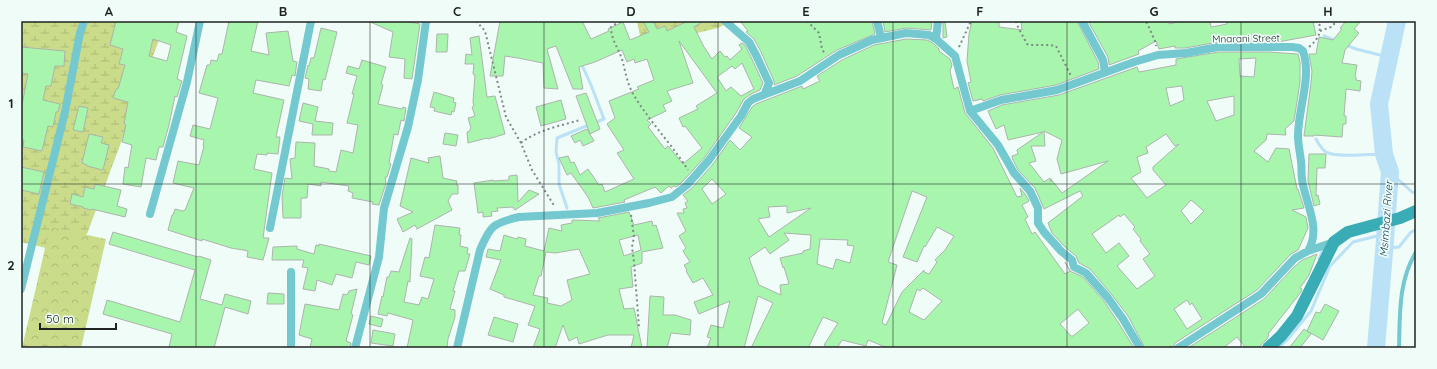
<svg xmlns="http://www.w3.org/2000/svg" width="1437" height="369" font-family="Quicksand,sans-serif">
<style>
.wetland{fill:url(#wetland-marsh)}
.park{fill:url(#park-crowns)}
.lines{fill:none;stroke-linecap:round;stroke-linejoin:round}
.stream{stroke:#bae1f6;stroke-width:3}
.river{stroke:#bae1f6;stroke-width:18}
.building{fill:#a8f6ae;stroke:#acb4ac;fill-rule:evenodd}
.path{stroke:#808885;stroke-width:2;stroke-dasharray:2 3;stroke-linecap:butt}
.lane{stroke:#74c9d0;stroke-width:4}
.street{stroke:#74c9d0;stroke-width:8}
.secondary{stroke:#3aacb5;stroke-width:12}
.grid{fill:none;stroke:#1f2322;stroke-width:1;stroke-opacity:0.55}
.labels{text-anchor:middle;stroke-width:3.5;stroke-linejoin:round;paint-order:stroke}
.street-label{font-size:10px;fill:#1f2322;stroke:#effcf7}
.water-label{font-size:11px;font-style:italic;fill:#15455a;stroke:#effcf7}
.neatline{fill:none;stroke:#1f2322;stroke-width:1.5}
.grid-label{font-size:13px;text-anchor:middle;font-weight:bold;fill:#1f2322}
</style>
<defs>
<pattern id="wetland-marsh" width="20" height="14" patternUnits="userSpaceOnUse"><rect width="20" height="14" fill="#cadb89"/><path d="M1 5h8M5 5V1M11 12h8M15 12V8" fill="none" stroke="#adbc76"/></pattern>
<pattern id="park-crowns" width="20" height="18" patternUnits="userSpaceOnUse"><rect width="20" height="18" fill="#cadb89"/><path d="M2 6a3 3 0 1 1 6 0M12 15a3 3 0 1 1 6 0" fill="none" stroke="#adbc76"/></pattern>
</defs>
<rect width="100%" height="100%" fill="#effcf7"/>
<path class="wetland" d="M21,21H166L87,234L59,251L21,242Z
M637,21H731L718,28L697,33L672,46L640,36Z"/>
<path class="park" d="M50,227L106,239L81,348H22Z"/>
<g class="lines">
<path class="stream" d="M1324,36L1337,41
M1346,45L1356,49L1388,57
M581,63L591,85L604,119L594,123
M1316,139C1319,144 1321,149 1326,152C1336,158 1371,154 1384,154
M1390,172L1412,192L1416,193
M567,208L559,184V164L556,152L557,138L589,125
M1385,240L1388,248L1399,247L1411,232L1416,230
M1319,259L1324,247
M1278,348L1287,340L1311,311L1330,266L1353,242L1385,234"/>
<path class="river" d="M1376,348L1385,240L1390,172L1384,154L1379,104L1397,21"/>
</g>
<path class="building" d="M116,21H179L176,32L187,36L177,79L182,81L177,97L175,96L169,125L163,147H159L156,160L146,158L141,187L123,184L125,167L128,168L132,145L122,142L126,125L124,124L128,102L113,98L116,89H118L125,65L119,64L123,49L110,45ZM153,39L171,45L167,61L149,56Z
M229,21H258L251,51L269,55L266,33L288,31L293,61L297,62L295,76L292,75L289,86L256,80L253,93L284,100L276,137H280L278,154L267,153V155L257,154L254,169L272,173L263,238H269L263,260L247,257L248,251L243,250L231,248L202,239V241L168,230L172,215H173L175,209L183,211L185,210L194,188L173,183L178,161L199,165L204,146H203L204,140L190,136L193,125L210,129L218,98L199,93L207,65H210L211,60L217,61L219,54H222Z
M368,21H404L420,24L412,79L404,78L405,59L389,57L393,32Z
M500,21H582L591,39L609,31L608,29L623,22L630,40L649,32L643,21H653L657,29L665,26L667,31L688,21H704L694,27L704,47L712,59L720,51L725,57L727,56L730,60L742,49L739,45L742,43L745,45L751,57L763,83L760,90L751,94L744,99L736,113L705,157L683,181L676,187L674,186L671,188L669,186L661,193L655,187L624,200L625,202L593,208L588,197L571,173L567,175L559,158L568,156L571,163L574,162L580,175L588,169L599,185L602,184L605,192L634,179L617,153L624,150L607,124L615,118L609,101L639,89L637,87L654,80L647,59L635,63L634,59L627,62L622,50L595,62L579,67L583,89H573L556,46L547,49L558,89L544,88L543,63L518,58L505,56L503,76H490ZM679,41L717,93L696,106L698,109L679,118L683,127L685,126L702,148L683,164L668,146L665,149L648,127L651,124L647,120L666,111L663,105L672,101L667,91L693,83ZM742,63L754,89L741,96L731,87L726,91L717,77L732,66L735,69Z
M740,21H872L875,34L837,50L797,76L774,85V81L761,52L754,39L746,32L748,31Z
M883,21H932L931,30L906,28L885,32Z
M943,21H945L947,37L943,38Z
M972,21H999V27L1022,30L1021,21H1077L1098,62L1099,69L1056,85L1000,95L983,101L982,99L973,101L968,83L971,82L967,61L969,34Z
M1088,21H1167L1169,24L1182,21H1210L1211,27L1227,24L1226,21H1313L1316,35L1278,42H1218L1185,48H1175V46L1159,49L1156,41L1138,51L1139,54L1109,65L1108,57Z
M1346,21H1361L1354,29L1359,33L1345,50L1342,63L1357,65L1355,76L1356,77V80L1361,81L1360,91L1346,89L1344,116H1346V124H1343L1342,137L1314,135V136H1304L1311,83L1312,71L1309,54H1316L1319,37L1333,40L1342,29L1340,28Z
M321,28L337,32L325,80L323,79L321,91L308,89L309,79L305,78L308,65L309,66L311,58H314Z
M437,34H448L447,52H436Z
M479,36L487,97L495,96L505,134L488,139L487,138L468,143L467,132L470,131V129L471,128L468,118L475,116L472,107L474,106L473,102L475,75L473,74L474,64H465L466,54L472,55L470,38Z
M906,39L927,40L933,43L939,49V51L950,59L952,65L950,71L954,89L958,87L965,113L993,148L1017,197L1022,196L1020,188L1025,194L1029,201L1022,205L1028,217L1025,219L1032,234L1035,232L1065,274L1070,271L1065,262L1070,271L1083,277L1104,301L1118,322L1134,348H888L868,340L866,346L842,340L837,348H828L824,345L838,323L823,317L808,348H751L773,303L758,296L744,348H707L711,338L707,337L711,325L723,328L730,301L699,314L694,302L713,295L703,278L693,283L686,271L687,270L684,265L690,262L683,251L686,248L679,236L686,231L677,213H684L683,209L687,208L685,203L688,201L683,195L691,189L713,164L730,140L740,150L752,137L739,128L752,107L756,104L802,86L803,89L820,81L817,76L842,60L874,45ZM712,179L726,194L712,204L702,189ZM912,191L927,197L903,257L917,262L924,246L925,247L937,227L954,236L945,250L935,260L937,262L929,274L924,272V270L902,292L886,325L882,323L897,265L888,262ZM787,206V213L811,208L769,237L758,219L770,217L768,207ZM784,233L811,235L810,249L803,251V253L780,258L783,268L784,267L789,284L780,285L781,295L759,285L749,258L765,247L770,254L789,240ZM820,239L848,240L847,245L854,246L850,263L836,259L833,269L817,264ZM923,288L942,301L924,320L909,312L917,289L920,291ZM1078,309L1089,323L1073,336H1071L1060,324Z
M21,47L65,51L64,66H55L51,86H46L43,100L60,104L58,112H56L53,127L48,126L42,151L23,147L24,140H21V105H22L28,74L21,73Z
M1219,52H1269L1298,54L1300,62V82L1294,121L1285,129L1286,135L1267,134L1266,140L1254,151L1268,162L1276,148L1289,149L1297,189H1298L1304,208L1292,210L1306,217L1308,228L1298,250L1291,254L1257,290L1175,343L1173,348L1171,346L1167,348H1145L1128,316L1112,295L1090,269L1079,263L1076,256L1065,247L1052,233L1048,223L1083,196L1080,191L1044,209L1035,188L1018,170L1013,160L1012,156L1018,154L1017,150L1043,132L1008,140L1004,125L996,129L988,111L1002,105L1059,95L1137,67L1139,72L1176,65V59ZM1256,58L1254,77L1240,76L1239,59ZM1182,86L1184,100L1170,106L1166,88ZM1234,96V115L1216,121L1207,101ZM1044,131L1062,140L1057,159L1061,174L1108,161L1062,193L1051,179V182L1050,178L1044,182L1029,163L1036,161L1031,146H1045ZM1166,134L1175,146L1179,144L1153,167V170L1166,185L1147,198L1131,178L1141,172L1137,157L1148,153L1146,147ZM1191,200L1204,211L1191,224L1181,211ZM1124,214L1135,227L1133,229L1141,239L1140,241L1150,254L1143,259L1155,276L1137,289L1117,266L1129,256L1119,243L1106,253L1092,234L1119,215L1120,217ZM1187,300L1190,305L1192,303L1202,319L1187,329L1174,309Z
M362,60L386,67L381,84L383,85L378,104L402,109L403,107L406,108L404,121L401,120L398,135L394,134L389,163L391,164L387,177H385L386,183L379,205L372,204L373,202L352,198L353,193L348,191L349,186L321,182V186L308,184L307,198H301V218H283L282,196L285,178L292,179L290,159L295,158L296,142L315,143L314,166L329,169V171L336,172L341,150L353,153L358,125L347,123L354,94H352L357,76L346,73L348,66L359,69Z
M434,92L454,98L453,102L456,103L454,112L452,111L451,115L434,111L435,108L430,107Z
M586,93L600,129L590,134L576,96Z
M561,100L566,119L541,126L536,107Z
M303,103L318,107L315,121L333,123L332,135H312L313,124L299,121Z
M79,106L88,108L83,132L73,130Z
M587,129L594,141L583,146L580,140L575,143L571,136Z
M445,133L458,135L456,146L443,144Z
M89,134L103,137L101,143L109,145L103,170L87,166V165L82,163Z
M1309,154H1326L1325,168H1317L1316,196L1318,195L1320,204L1314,206L1308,181Z
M440,156L443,178L457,181L456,185H458V194H452L448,201L452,210L417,229L415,225L403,232L397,219L413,212L400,206L411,158L429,163L428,158Z
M21,167L44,172L39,194L21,190Z
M517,175L518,202L529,190L539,194L515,210L513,207L497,208L498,211L491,212L492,216L483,217V212L478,213L474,183L493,180V181L509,180V176Z
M95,184L121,190L117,206L127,209L125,217L92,209L91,210L83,208V207L70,204L72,194L83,197L85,187L94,189Z
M629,212L634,225L652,221L653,226L656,225L663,248L642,252V263L631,267L633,287L619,289L624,309L634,308L642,348H631L634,335H608L579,344L577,337L569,341L563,325L555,348H533L540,329L528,325L535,306L504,297V295L490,289L501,260L486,257L488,249L500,251L504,235L517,239L518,237L526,239L525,246L544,251L549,228L562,231L561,225L572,223V220L600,221L598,218ZM638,235L641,250L624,256L619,240ZM579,249L590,274L567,280L572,300L561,306L547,303L548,298L533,295L539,276H541L546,252L555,253Z
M435,225L460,228L459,235H461L460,246L468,248L467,254H470L465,271H459L453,291H455L450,309L455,310V317L448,339L447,348H407L413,320L388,313L387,316L378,314L382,296L383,297L387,277H389L391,271L399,272L410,238L412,239L410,282L408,281L404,302L419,305L422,297L428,299L434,279L420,276L425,257L429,258Z
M113,232L198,257L199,256L211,260L200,299L222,305L225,294L251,301L248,314L225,307L214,348H178L169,347L172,334L103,314L107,300L180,322L195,270L109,244Z
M319,244L371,256L369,265L356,262L352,278L336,274L332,285L317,280L315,291L303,289L308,268L302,267L304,260H272L273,247L297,246V249L314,254L316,245L319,246Z
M1317,254L1309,275L1300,288L1302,289L1301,292L1268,334L1269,335L1266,340L1258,348H1246L1237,337L1223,348H1188L1264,299L1294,267L1302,260Z
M357,289L351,314L353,315L346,341L351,343L350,348H310L312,339L299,335L305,304L339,310L343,294L347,295L349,291Z
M268,293L284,294V304H267Z
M650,296L664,297L663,315H675L691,320L690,335L671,333L667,348H647Z
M1325,304L1339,311L1323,340L1307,331L1316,312L1320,313Z
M371,316L383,319L381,327L369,324Z
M494,317L518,324L513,342L488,335Z
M1304,329L1311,334L1300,348H1289Z
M373,330L395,334L393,346L371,343Z"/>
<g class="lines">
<path class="path" d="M476,21L485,31L506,117L521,143L532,170L555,207
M620,21L611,27C611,39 618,48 622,59C625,70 627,82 632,92C648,120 671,143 688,170
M807,21L819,33L822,49L825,54
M1016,21L1018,27L1027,44L1029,45H1050L1056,46L1071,76
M1141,21L1147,23L1155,41L1156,46
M1320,31L1331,27L1337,21
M959,47L971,21
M1309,47C1319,38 1321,34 1319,21
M521,143C537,130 560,126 580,120
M631,215L634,237L632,247L634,262L639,327"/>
<path class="lane" d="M1399,348C1400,315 1398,282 1416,252"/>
<path class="street" d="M725,21L749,42L756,55L769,83L765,93
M877,21L881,37
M1082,21L1103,60L1105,72
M936,39L938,21
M970,111L1001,100L1057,90L1134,62L1158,55L1186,53L1218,47H1292L1299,48L1303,51C1312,78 1298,108 1298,136C1298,144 1300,153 1301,161C1302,167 1301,173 1302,179C1305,203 1322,228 1308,251
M150,214L187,82L200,21
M270,228L311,21
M21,289L65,112L80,33L84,21
M291,348V272
M355,348L379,257L384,208L408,127L418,80L426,21
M457,348L480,250C490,226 493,223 519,217L597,213L649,203L672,197L687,185L709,160L741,116L748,103L753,99L800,81L839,55L872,40L906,33L929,35L936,39L955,56L970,111L998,145L1014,173L1030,191L1038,208V223L1044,232L1061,251L1072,260L1074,267L1086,273L1108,298L1123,319L1140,348
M1178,348L1261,294L1295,258L1308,251L1334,242"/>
<path class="secondary" d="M1268,348L1281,336L1297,316L1334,242L1348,232L1400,218L1416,211"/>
</g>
<path class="grid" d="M196,21V348M370,21V348M544,21V348M718,21V348M893,21V348M1067,21V348M1241,21V348M21,184H1416"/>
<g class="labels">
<g class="street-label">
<text transform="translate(1246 38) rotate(-1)" y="4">Mnarani Street</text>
</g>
<g class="water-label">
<text transform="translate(1386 219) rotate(-86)" y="4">Msimbazi River</text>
</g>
</g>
<rect width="1437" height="369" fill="none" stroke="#effcf7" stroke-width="44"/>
<path d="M40 323v6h76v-6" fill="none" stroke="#1f2322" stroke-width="2"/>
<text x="46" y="323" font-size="12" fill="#1f2322" stroke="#effcf7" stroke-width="3" paint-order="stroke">50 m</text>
<rect x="22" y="22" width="1393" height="325" class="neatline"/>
<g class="grid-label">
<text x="109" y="16">A</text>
<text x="283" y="16">B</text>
<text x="457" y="16">C</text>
<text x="631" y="16">D</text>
<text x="806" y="16">E</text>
<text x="980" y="16">F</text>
<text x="1154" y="16">G</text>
<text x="1328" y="16">H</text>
<text x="11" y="108">1</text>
<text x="11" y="270">2</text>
</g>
</svg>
